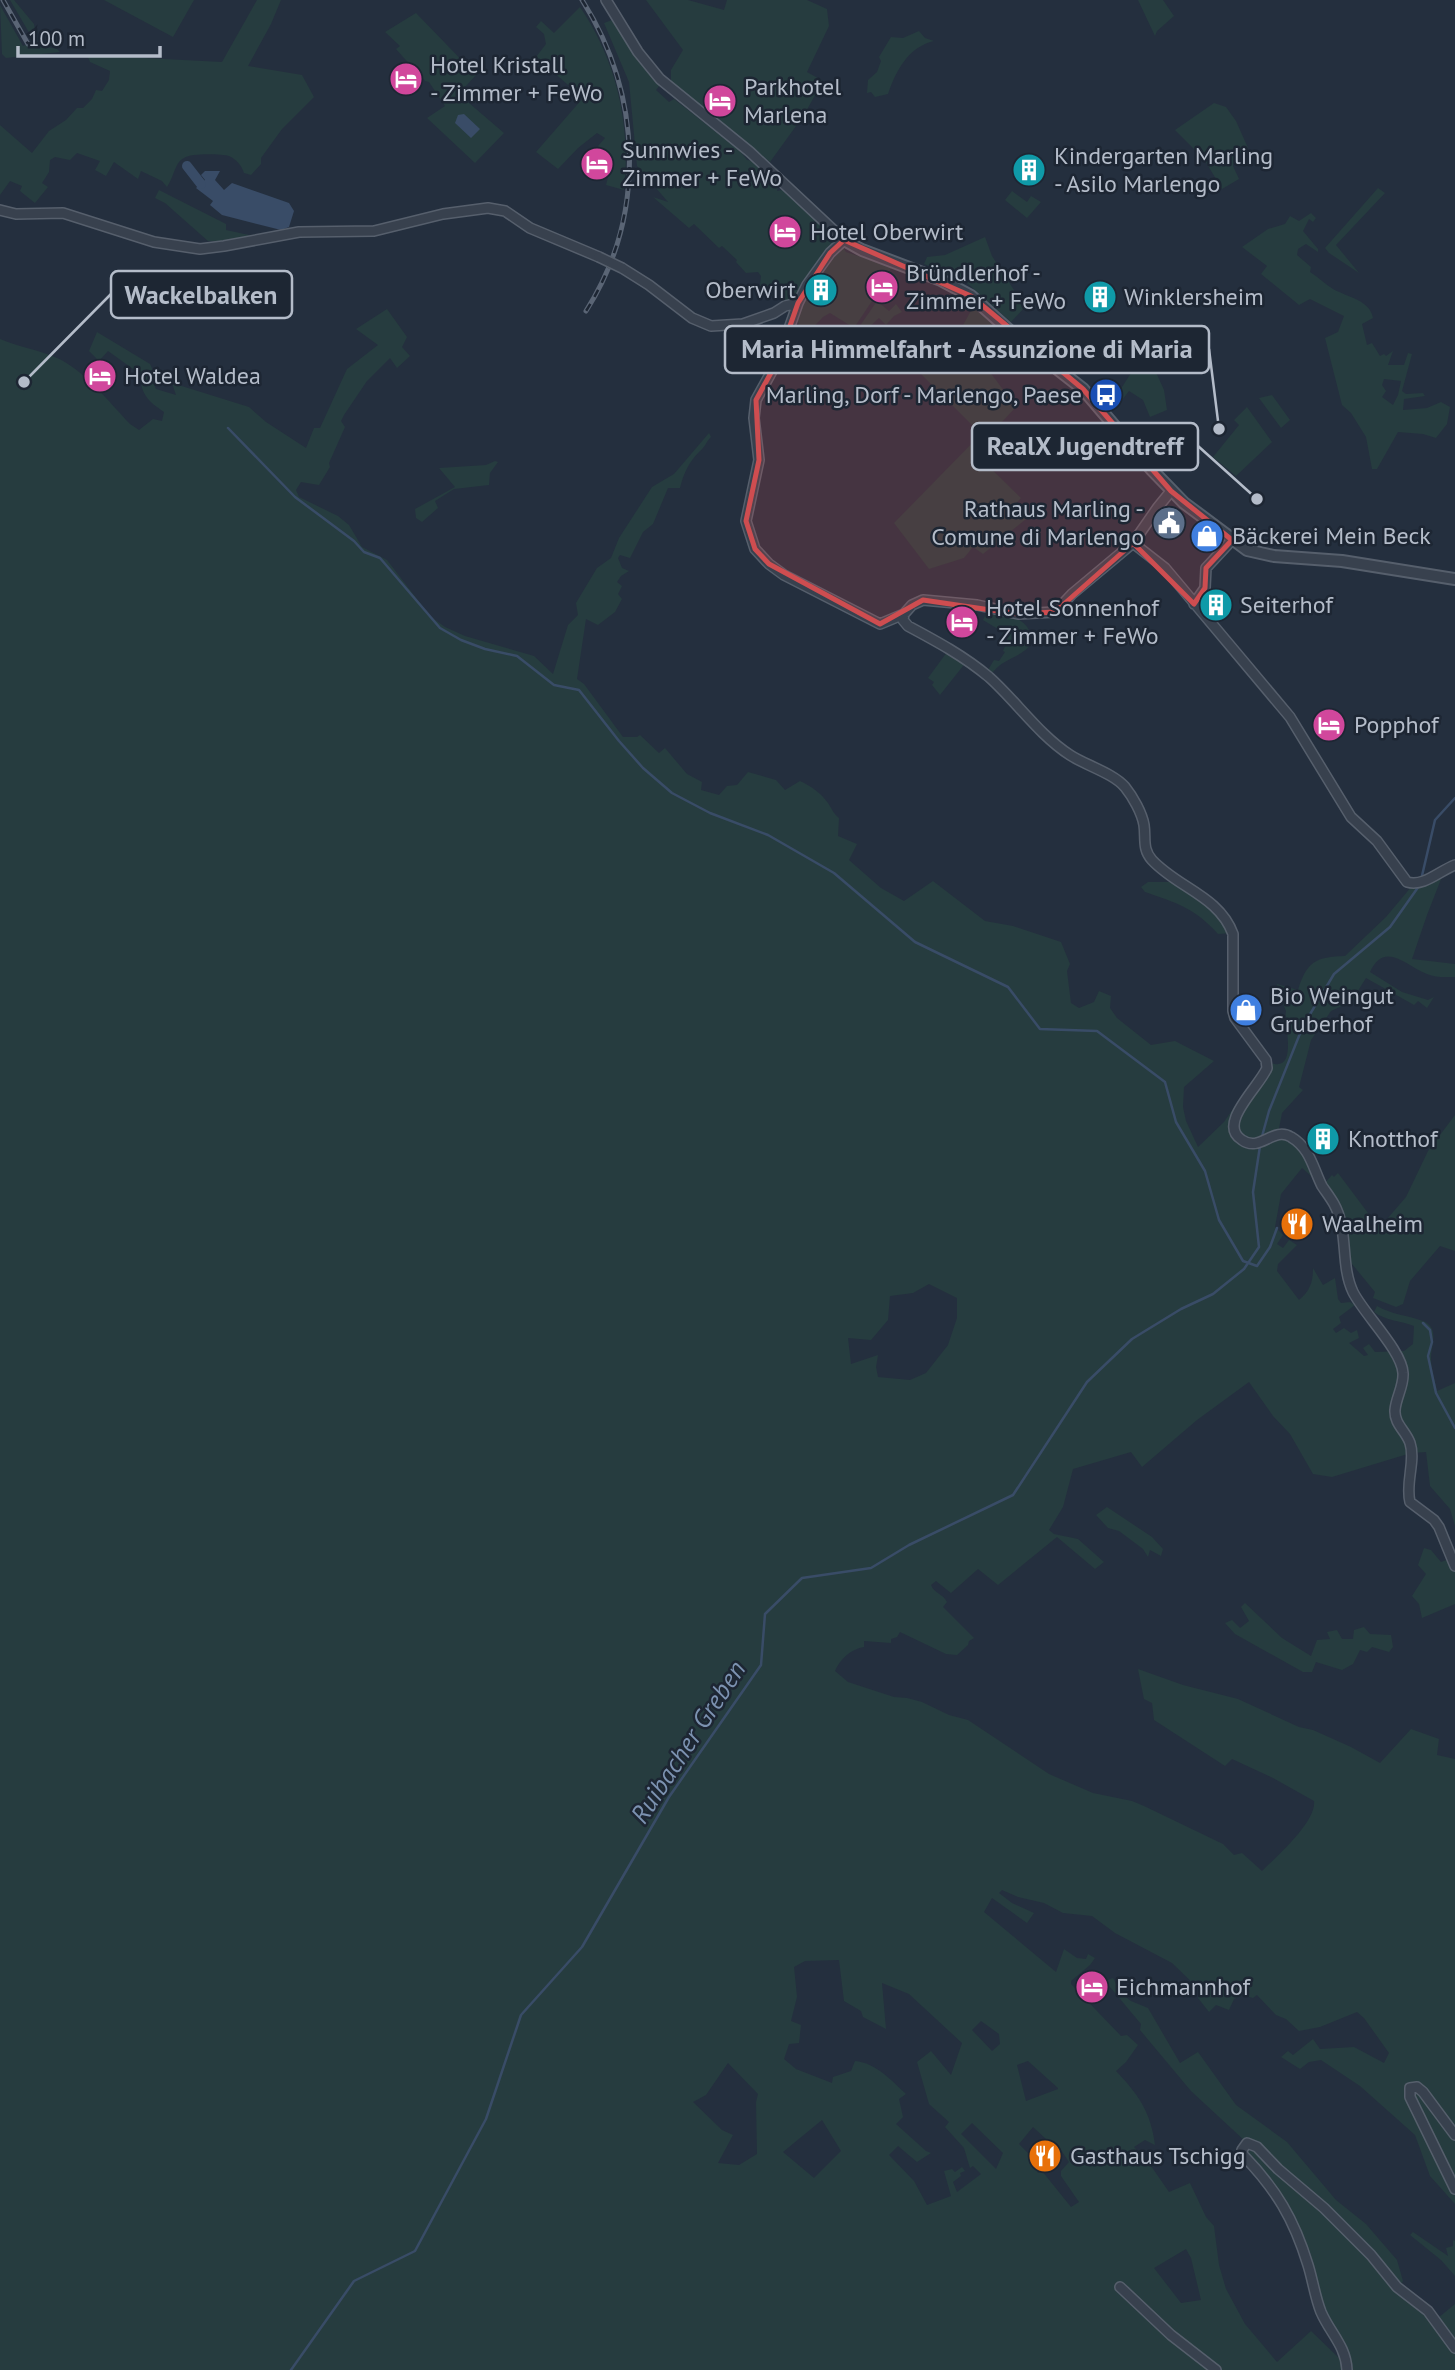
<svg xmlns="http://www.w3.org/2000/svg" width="1455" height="2370" font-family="'PT Sans',sans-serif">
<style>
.green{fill:#263c3f;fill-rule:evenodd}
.water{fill:#394c67}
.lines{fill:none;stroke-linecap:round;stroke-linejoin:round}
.stream{stroke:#394c67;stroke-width:2.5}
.canal{stroke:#394c67;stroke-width:10}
.minor-casing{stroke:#565f6c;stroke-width:12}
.tertiary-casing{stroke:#565f6c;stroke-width:14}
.minor{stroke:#38414e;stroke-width:9}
.tertiary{stroke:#38414e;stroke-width:10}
.rail-casing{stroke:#5a6575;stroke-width:5}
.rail{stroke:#1d2633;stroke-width:2.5;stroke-dasharray:8;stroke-linecap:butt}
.minor-bridge-casing{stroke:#565f6c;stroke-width:12;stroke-linecap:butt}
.minor-bridge{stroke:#38414e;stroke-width:9}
.marked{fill:#ce4d50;fill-opacity:0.2;stroke:#ce4d50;stroke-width:5;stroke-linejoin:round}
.labels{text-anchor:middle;stroke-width:5;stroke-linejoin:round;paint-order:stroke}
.poi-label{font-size:24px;fill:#b4bcc9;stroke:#1d2633;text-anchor:start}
.water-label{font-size:26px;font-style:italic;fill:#7c92b1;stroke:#1d2633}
.leader{fill:none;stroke:#b4bcc9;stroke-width:2.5}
.callout-dot{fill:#b4bcc9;stroke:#1d2633;stroke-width:2.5}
.callout{fill:#1d2633;stroke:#b4bcc9;stroke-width:2.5}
.callout-label{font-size:26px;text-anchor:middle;font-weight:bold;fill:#b4bcc9}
</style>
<rect width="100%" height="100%" fill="#242f3e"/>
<path class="green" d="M10,0H14L34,24L38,45L57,49L60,52L6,58L2,54L0,5L23,46L34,41Z
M104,0H194L173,37Z
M257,0H281L271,24L248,66L302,75L314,97L282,129L261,158V164L251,175L244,173C242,166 236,159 229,156C221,154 191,153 184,158C175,162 174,177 167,187L162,181L141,171L138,179L114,162L106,176L95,170L100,161L77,153L70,160L55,157L50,160L49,172L42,183L48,187L35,203L20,191L22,186L10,181L0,195V125L32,153L49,131L66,120L77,108H83L92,99L96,90L102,91L109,80L110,71L90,62L87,55L222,62Z
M646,0H688L724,10L727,0H807L827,9L829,26L807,72L823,81L804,115L770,162L671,82V70L683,50Z
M1138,0H1163L1174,16L1157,31L1155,36Z
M580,7C617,61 631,126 624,190L606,185L608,177L603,172L613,162L598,146L605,138L597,133L578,148L558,169L536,152L583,98L536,57L546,44L544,34L536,27L541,21L554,33Z
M416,13L476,75L455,98L457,100L462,97L504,133L475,163L427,118L445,106L429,82L425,81C416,69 406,61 396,49L400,46L385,32Z
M612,20L638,61L660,85L656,90L669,102L674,99L740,151L747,160L753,161L776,183L778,186L777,191L782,190L809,210L836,236L846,252L892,267L871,298L872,301L854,328L830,313L823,317L802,339L797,317L789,301L772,296L760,286L761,276L758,272L746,273L736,262L737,260L722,246L719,248L694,224L689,228L653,197L668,202L637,166L629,82L604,23Z
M919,31L925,38L934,41C908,47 896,71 888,94L875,97L871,92L867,93L868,80L877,72L881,61L879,57L891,37L903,38Z
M1214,103L1226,107L1236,121L1248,148L1234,158L1233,166L1239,179L1222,189L1204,159L1175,130Z
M1378,188L1385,193L1336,245L1359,273L1329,253L1325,248Z
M159,190L226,224V230L249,235L272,234L225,242L208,241L165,203L155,198Z
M1012,191L1027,202L1031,196L1041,202L1027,218L1005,200Z
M1311,213L1316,218L1313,222L1309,219L1303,231L1318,249V252L1306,244L1298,249L1297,255L1311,267L1310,272C1318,277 1325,284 1333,289C1347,297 1370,300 1373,318L1362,324L1367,345L1372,343L1380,356L1384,354L1386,356L1393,351L1388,365H1404L1408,353L1412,354L1402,391L1406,394L1423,393L1425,396L1404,399L1403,410L1427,408L1441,402L1450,407L1447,424L1436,438L1423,434L1398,432L1377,469H1372L1366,437L1351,413L1342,405L1325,338L1338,332L1344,316L1310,299L1299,305L1261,274L1267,266L1242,247L1268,229L1285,224L1290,216L1299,221ZM1384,379L1401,381L1398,395L1393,405L1382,397L1386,391L1382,385Z
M985,237L992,256L1025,307L1011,322L966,282L924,264L927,257L945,255Z
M877,301L889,311L896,304L902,312L894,316L886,325L879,318L862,334L857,330Z
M973,307L1020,349L987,368L1016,407L1000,424L997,422L990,428L987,425L983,428L989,435L974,452L1021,498L1013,507L1026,519L983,554L973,547L964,558L929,569L894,523L981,434L911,364L938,329L957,336Z
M387,309L407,337L402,347L410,356L397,368L390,358L367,381L344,415L341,421L345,427L329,463L330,467L319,485L301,482L296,490L299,497L338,516L349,525L362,547L387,560L430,616L445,627L465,636L534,656L553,674L568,625L578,615L576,603L597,568L611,558L619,538L652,487L674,474L709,433L711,437C706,442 705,447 700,451C689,462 684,472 680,488H668L653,524L643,532L630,558L620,555L618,558L622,568L629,571L621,576L617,582L622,586L618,594L622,599L615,612L598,625L586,619L577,679L584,684L623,737H637L640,735L659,753L665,748L687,774L702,782L701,790L719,795L727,786L737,785L748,772L776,780L785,790L800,781C811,786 821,793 828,803C832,809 833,813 839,818L838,836L857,844L849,860L881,888L904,901L933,881L985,921L1013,926L1061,942L1070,964L1067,971L1071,1003L1079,1008L1094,1002L1099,991L1111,996L1110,1008L1117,1018L1151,1045L1175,1041L1214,1061L1184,1087L1183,1107L1186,1121L1198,1147L1224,1122L1266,1061C1301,1078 1283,1022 1286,1011L1276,988L1277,984L1298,990C1307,961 1316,957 1345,956L1386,917L1412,886L1418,887L1445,869L1427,915L1412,959L1455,964V977C1445,977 1436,978 1427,974C1406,966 1385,940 1370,972L1402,992L1428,1000L1434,997L1427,1008L1418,1001L1414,1005L1366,978L1351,1002L1331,1011L1311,1040L1299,1087L1303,1090L1282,1113L1278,1134L1299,1144L1323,1185L1332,1175L1334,1177L1338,1173L1374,1221L1381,1226L1406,1197L1428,1151L1455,1115V1251L1440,1246L1410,1281L1403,1304L1396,1307L1373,1298L1375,1292L1352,1264L1347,1269C1340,1221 1341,1201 1302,1168L1281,1194L1275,1227L1283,1235L1277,1244L1283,1248L1289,1240L1297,1245L1278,1264L1277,1271L1299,1300C1310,1291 1313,1282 1313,1268L1323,1285L1335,1278L1338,1299L1341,1303L1350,1302L1355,1305L1339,1317L1341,1323L1333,1329L1336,1333L1344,1328L1351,1333L1357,1330L1359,1338L1349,1343L1364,1356L1368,1355L1363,1348L1369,1344L1375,1352L1404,1351L1413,1344L1414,1326C1401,1321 1384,1320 1374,1312L1377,1306C1391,1314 1405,1315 1420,1320C1441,1326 1431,1344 1431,1358C1431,1369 1435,1381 1437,1391L1455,1383V1526L1450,1509L1430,1486L1426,1452L1411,1453L1332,1477L1313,1474L1290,1434L1273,1416L1249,1382L1197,1420L1142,1467L1131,1452L1073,1469L1063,1507L1049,1530L1054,1534L1078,1539L1104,1562L1095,1569L1057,1537L998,1585L978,1569L951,1593L936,1581L931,1585C934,1593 943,1594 947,1602L943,1607L974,1638L969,1641L968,1645L957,1655L946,1654L900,1632L897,1637L891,1639V1643L864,1641V1647C851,1649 840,1659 835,1671L848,1682L894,1697L907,1698L922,1702L949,1715L968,1720L1049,1774L1093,1793L1132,1801L1144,1806L1223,1844L1234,1855L1242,1853L1262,1871C1276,1857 1317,1821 1314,1801L1273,1778L1232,1759L1225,1766L1154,1720L1152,1703L1144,1699L1138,1669L1183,1685L1238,1699L1299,1727L1313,1730L1351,1747L1380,1763L1411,1729L1439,1739L1437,1755L1455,1759V2204L1430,2176L1415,2135L1360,2086L1321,2060L1309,2062L1300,2069L1281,2057L1288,2051L1293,2055L1313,2039L1320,2049L1354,2047L1384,2063L1389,2053L1364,2018L1357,2012L1320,2027L1299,2031L1286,2019L1276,2015L1257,1995L1253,1998L1243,1995L1234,1999L1229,2010L1216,2005L1209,2012L1198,1998L1201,1991L1172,1963L1115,1933L1092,1916L1063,1913L1044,1903L1018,1897L1002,1890L999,1893L1012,1903L1034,1913L1027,1923L992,1898L984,1912L1056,1972L1064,1949L1077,1958L1086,1959L1088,1954L1095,1958L1090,1965L1071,1981V1984L1121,2036L1127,2035L1138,2045L1126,2062L1116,2071C1138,2094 1151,2112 1155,2145L1145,2140L1134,2147L1151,2166L1169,2192L1190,2183L1206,2217L1214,2226L1219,2265L1226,2289L1245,2324L1277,2362L1311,2331L1339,2358L1347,2355L1328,2320L1318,2296L1304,2247L1248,2155L1249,2151H1256L1282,2172L1257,2142L1245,2141L1191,2091L1140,2030L1141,2024L1105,1981L1113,1978L1121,1993L1131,2001L1148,2008L1180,2063L1198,2052L1236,2105L1287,2142L1336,2200L1366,2224L1397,2260L1403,2281L1400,2286L1438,2318L1455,2304V2370H0V339C19,347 39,350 57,358C83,369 110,403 130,424L139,430L153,419L162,421L164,412C148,401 141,395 140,374L108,351L99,361L89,351L97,332L150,364C155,372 151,380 156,389L176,395L172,383L249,407L266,422L306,448L314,428H320L347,369L378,345L356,329ZM929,1284L957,1298V1318L948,1345L926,1373L910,1380L878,1377L876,1367L878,1355L851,1364L848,1338L871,1340L888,1320L890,1296L913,1293ZM839,1960L844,2001L861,2011L863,2017L886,2029L882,1983L909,1994L962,2043L951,2075L931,2051L917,2062L929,2104L949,2122L945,2127L964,2148L970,2168L973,2166L981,2174L957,2192L953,2182L961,2176L960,2173L965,2171L962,2167L955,2172L952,2169L944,2171L951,2196L927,2205L914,2181L889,2155L898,2146L917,2162L931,2153L926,2151L896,2124L903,2117L899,2099L906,2094C891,2080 876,2063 855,2061L851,2071L833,2077L832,2083L796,2069L784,2059L789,2044L799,2043L801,2025L791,2021L797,1997L794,1967L805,1961ZM981,2021L999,2034L1000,2044L992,2051L972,2030ZM1028,2061L1058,2088V2089L1026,2101L1017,2065ZM728,2063L758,2094L756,2102L757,2154L739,2165L718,2163L733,2135L722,2130L693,2102L706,2095ZM822,2120L841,2151L814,2178L783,2152ZM972,2123L1003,2153L996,2169L961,2134ZM1033,2127L1046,2139L1057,2144L1069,2162L1061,2171V2176L1079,2202L1071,2207L1042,2171L1038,2173L1034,2166L1039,2160L1036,2154L1030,2155L1019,2144ZM1186,2249L1191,2258L1201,2300L1181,2303L1154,2268Z
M1146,350L1164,390L1167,410L1150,417L1143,400L1129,391L1115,409L1111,404Z
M1272,395L1290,420L1281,428L1259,398Z
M1247,407L1272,442L1236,476L1213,457L1239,425L1234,420Z
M495,461L498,462L490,473L489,485L454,489L435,501L438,508L422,522L416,518L415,509L455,487L439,468L486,465Z
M987,612C1004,615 1028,616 1031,637C1032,644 1029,648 1024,651C1012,660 1004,659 992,673L988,670L994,660L999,661L1005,652L1003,651L1007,642L999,640L1003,632L983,620Z
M950,648L967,661L940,695L932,685L934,682L928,678Z
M1148,882H1177L1200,895L1232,933L1218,934C1195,908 1177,903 1145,892L1141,887Z
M1107,1507L1152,1537L1163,1549L1161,1556L1150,1550L1148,1557L1143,1549L1119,1531L1108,1528L1096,1515Z
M1424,1548L1431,1550L1441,1562L1455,1557V1604L1422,1618L1419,1604L1412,1596L1426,1574L1418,1565Z
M1245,1603L1282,1638L1311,1656L1317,1640L1330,1639L1327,1632L1337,1630L1342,1639H1353L1354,1630L1364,1627L1370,1634L1391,1635L1393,1647L1389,1652L1372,1647L1367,1652L1360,1650L1353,1664L1342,1670L1316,1662L1312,1672H1303L1235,1634L1225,1623L1232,1620L1240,1628L1249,1621L1241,1607Z
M1413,2232L1448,2256L1446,2248L1453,2246V2240L1455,2241V2276L1441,2260L1410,2235Z"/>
<path class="water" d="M464,114L480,129L471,138L455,123L458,115Z
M205,171H220L215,180L224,190L232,183L289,203L294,211L289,227L281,230L222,215L210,205L213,201L196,188L205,180L201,175Z"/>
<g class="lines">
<path class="stream" d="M228,428L295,497L354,541L364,552L380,558L440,628L461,640L485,649L517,656L554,685L579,690L619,741L643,768L672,793L710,813L768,835L834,873L915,942L1008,987L1040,1029L1097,1031L1165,1082L1176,1122L1205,1171L1219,1220L1243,1261L1257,1266L1270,1247L1277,1228
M1421,880L1435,820L1455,798
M1261,1140L1269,1111L1303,1026L1334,974L1390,927L1419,886
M1423,1323L1430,1330L1432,1342L1428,1356L1436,1393L1455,1428
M291,2370L354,2281L415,2251L486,2119L521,2015L582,1947L669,1797L761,1665L765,1614L802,1578L871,1568L909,1545L1013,1495L1087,1382L1132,1339L1181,1309L1213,1294L1244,1269L1259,1247L1253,1192L1260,1146"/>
<path class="canal" d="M187,166L201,184"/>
<defs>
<path id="minor" d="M606,0L638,52L660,79L750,152L844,240L830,253L807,285L798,303L778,360L756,400L754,418L759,460L746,521L755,549L769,564L784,575L880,624L904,614L912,605L923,600L977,605L1018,614L1055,612L1072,594L1133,543L1158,507L1171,491
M0,210L16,214L63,213L154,242L200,249L224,246L299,232L374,231L443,214L488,208L505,211L530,228L599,257
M622,268L649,285L692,318L711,326L743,324L774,313L785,306L798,303
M1133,543L1165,568L1290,717L1351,817L1377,841L1407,882C1424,887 1439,871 1455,865
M1194,604L1205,588L1206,568L1232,540
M904,614L903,620L908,626C936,641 964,656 989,677C1016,701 1039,735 1070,755C1085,765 1113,773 1125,787C1133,797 1142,813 1144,825C1146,838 1142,849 1152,860C1178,888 1219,896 1233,934V1011L1235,1018L1266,1060L1267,1068C1260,1086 1216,1124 1242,1140C1260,1153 1273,1126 1291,1137C1310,1148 1313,1168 1322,1186C1326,1192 1330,1197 1334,1204C1349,1231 1340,1265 1353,1292C1364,1314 1402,1351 1403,1373C1404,1386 1396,1397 1395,1410C1394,1424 1406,1431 1410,1443C1416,1461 1405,1483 1410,1502L1434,1520L1439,1527L1455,1566
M1455,2135L1423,2092L1417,2087L1410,2088V2097L1455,2189
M1120,2287L1171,2335L1216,2370
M1347,2370C1346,2346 1330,2333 1321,2312C1315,2297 1313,2281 1308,2265C1294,2219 1276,2189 1243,2155L1242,2150L1247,2143L1257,2147L1278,2169L1324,2208L1371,2255L1397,2287L1428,2311L1455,2348"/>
<path id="tertiary" d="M844,240L862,250L941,280L971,296L1019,339L1083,389L1152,470L1184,503L1247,550L1274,556L1342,561L1455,579"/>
</defs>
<use href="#minor" class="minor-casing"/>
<use href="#tertiary" class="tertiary-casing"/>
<use href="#minor" class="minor"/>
<use href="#tertiary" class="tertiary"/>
<defs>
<path id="rail" d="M3,0L28,44
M582,0C642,94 647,215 586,311"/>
</defs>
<use href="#rail" class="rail-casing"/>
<use href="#rail" class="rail"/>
<defs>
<path id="minor-bridge" d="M599,257L622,268"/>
</defs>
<use href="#minor-bridge" class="minor-bridge-casing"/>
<use href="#minor-bridge" class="minor-bridge"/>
</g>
<path class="marked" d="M844,240L971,296L1083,389L1171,491L1232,540L1206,568L1205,588L1194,604L1133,543L1055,612L1018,614L923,600L880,624L769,564L755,549L746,521L759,460L756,400L778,360L798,303L830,253Z"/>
<defs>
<symbol id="hotel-disc" viewBox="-11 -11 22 22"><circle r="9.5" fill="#d1479c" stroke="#1d2633"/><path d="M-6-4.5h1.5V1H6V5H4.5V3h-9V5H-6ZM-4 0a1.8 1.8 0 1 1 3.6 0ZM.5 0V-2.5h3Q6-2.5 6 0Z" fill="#fff"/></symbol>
<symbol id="building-disc" viewBox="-11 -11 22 22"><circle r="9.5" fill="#0f9aa8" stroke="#1d2633"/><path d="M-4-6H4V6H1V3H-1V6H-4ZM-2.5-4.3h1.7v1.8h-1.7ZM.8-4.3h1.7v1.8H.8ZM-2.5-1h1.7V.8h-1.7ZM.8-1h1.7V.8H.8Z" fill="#fff"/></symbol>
<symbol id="bus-disc" viewBox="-11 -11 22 22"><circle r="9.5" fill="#1a4fb4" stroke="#1d2633"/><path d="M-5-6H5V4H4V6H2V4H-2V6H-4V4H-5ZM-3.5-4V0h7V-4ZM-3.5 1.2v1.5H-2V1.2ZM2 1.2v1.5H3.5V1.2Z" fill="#fff"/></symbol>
<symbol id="civic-disc" viewBox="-11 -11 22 22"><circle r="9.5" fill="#5c6f8a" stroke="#1d2633"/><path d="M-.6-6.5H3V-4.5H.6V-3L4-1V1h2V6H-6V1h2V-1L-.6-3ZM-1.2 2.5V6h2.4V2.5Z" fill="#fff"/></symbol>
<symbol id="shop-disc" viewBox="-11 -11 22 22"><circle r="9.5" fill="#3f7fe0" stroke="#1d2633"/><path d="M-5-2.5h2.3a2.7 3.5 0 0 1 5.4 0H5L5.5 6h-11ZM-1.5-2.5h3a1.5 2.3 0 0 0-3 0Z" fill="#fff"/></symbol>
<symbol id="restaurant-disc" viewBox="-11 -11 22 22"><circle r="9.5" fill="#e8710a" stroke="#1d2633"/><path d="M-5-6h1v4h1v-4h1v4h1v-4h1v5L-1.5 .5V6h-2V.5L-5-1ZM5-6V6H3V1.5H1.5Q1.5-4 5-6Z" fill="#fff"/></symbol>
</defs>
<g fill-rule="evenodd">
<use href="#hotel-disc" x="387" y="60" width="38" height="38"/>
<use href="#hotel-disc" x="701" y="82" width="38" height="38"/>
<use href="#hotel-disc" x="578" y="145" width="38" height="38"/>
<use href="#building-disc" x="1010" y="151" width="38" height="38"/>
<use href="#hotel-disc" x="766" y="213" width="38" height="38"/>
<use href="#hotel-disc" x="863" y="268" width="38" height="38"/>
<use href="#building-disc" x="802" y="271" width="38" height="38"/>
<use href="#building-disc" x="1081" y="278" width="38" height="38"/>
<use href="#hotel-disc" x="81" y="357" width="38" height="38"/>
<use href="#bus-disc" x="1087" y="376" width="38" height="38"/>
<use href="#civic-disc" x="1150" y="504" width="38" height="38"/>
<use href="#shop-disc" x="1188" y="517" width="38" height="38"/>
<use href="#building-disc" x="1197" y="586" width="38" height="38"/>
<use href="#hotel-disc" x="943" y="603" width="38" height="38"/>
<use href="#hotel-disc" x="1310" y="706" width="38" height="38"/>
<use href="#shop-disc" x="1227" y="991" width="38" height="38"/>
<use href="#building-disc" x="1304" y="1120" width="38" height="38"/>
<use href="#restaurant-disc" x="1278" y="1205" width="38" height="38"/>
<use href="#hotel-disc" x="1073" y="1968" width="38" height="38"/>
<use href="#restaurant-disc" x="1026" y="2137" width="38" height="38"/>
</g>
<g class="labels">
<g class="poi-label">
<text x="430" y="73">Hotel Kristall<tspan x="430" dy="28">- Zimmer + FeWo</tspan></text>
<text x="744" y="95">Parkhotel<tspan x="744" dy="28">Marlena</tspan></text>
<text x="622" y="158">Sunnwies -<tspan x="622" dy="28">Zimmer + FeWo</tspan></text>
<text x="1054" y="164">Kindergarten Marling<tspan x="1054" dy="28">- Asilo Marlengo</tspan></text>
<text x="810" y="240">Hotel Oberwirt</text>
<text x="906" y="281">Bründlerhof -<tspan x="906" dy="28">Zimmer + FeWo</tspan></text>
<text x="796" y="298" text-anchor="end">Oberwirt</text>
<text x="1124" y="305">Winklersheim</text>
<text x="124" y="384">Hotel Waldea</text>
<text x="1082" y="403" text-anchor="end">Marling, Dorf - Marlengo, Paese</text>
<text x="1144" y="517" text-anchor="end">Rathaus Marling -<tspan x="1144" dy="28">Comune di Marlengo</tspan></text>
<text x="1232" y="544">Bäckerei Mein Beck</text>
<text x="1240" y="613">Seiterhof</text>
<text x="986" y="616">Hotel Sonnenhof<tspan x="986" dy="28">- Zimmer + FeWo</tspan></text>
<text x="1354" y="733">Popphof</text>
<text x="1270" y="1004">Bio Weingut<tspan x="1270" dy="28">Gruberhof</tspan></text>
<text x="1348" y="1147">Knotthof</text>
<text x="1322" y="1232">Waalheim</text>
<text x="1116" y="1995">Eichmannhof</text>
<text x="1070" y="2164">Gasthaus Tschigg</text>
</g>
<g class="water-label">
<text transform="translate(688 1742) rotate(-57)" y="9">Ruibacher Greben</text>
</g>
</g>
<path class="leader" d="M24 382L111 294M1219 429L1209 349M1257 499L1198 446"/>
<g class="callout-dot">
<circle cx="24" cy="382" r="7"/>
<circle cx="1219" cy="429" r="7"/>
<circle cx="1257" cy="499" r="7"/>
</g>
<g class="callout">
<rect x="111" y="271" width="181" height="47" rx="7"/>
<rect x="725" y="326" width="484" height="47" rx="7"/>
<rect x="972" y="423" width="226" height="47" rx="7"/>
</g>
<g class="callout-label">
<text x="201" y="304">Wackelbalken</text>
<text x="967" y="358">Maria Himmelfahrt - Assunzione di Maria</text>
<text x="1085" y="455">RealX Jugendtreff</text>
</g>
<path d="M18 46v10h142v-10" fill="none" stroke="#b4bcc9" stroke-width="3.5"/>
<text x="28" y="46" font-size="21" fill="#b4bcc9" stroke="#1d2633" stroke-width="5" paint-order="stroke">100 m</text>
</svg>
